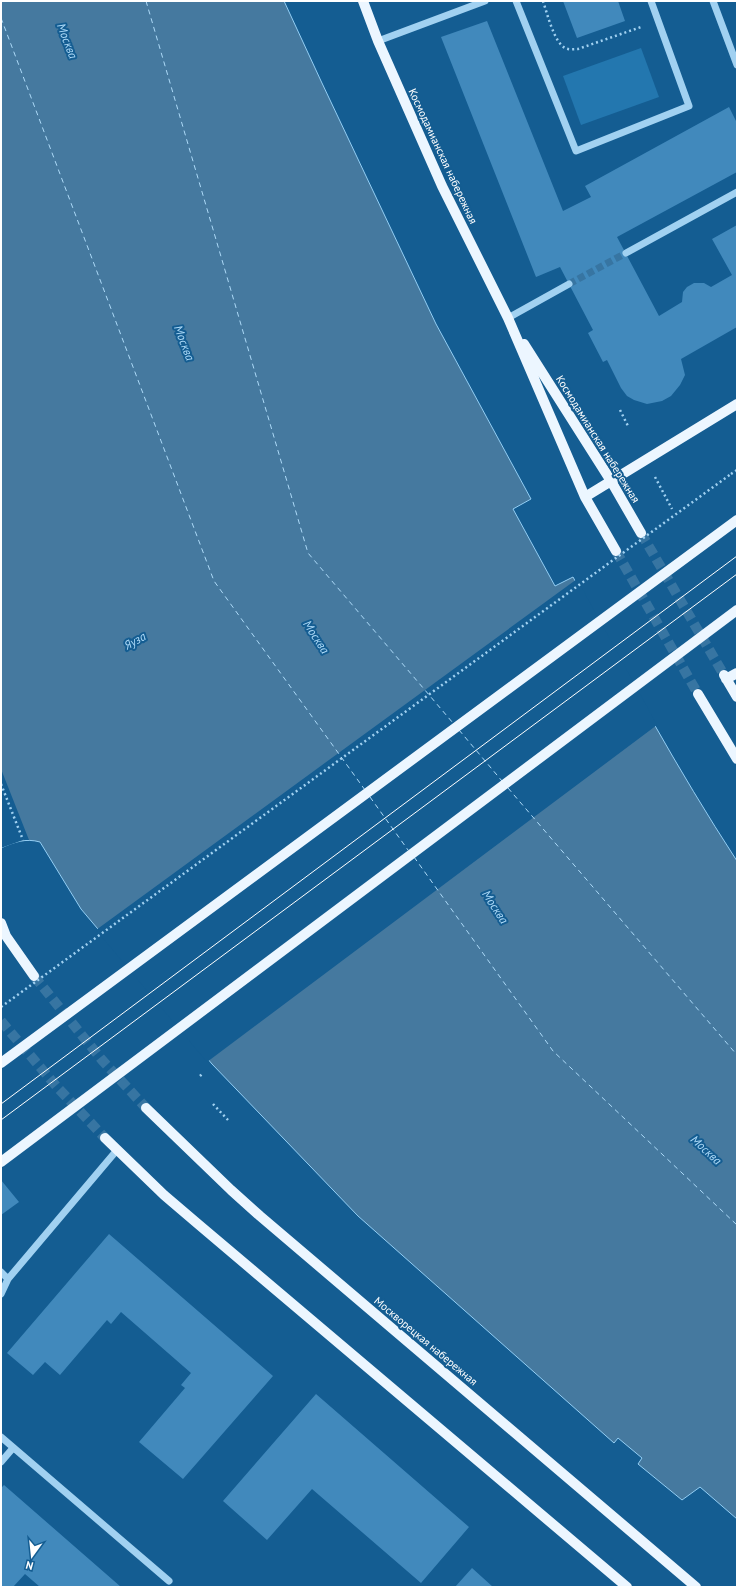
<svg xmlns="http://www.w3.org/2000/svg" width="738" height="1588" font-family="'PT Sans',sans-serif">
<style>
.green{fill:#2377af}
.water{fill:#45799f;stroke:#93cef4}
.pier{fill:#145d92}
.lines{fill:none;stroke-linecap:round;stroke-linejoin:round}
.ferry{stroke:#addaf8;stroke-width:1;stroke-dasharray:5 4;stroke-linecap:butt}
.building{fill:#4189bc}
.minor-tunnel{stroke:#3775a2;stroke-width:7;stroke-dasharray:7 3.5;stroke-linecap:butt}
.major-tunnel{stroke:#3775a2;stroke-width:10;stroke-dasharray:10 5;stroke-linecap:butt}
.path{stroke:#a1d1f1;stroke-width:2.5;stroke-dasharray:2 3;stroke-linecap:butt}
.minor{stroke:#a1d1f1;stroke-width:7}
.major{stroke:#ecf6ff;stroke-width:10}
.tram{stroke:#fff;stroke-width:1}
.path-bridge{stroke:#a1d1f1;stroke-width:2.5;stroke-dasharray:2 3;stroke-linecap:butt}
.major-bridge{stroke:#ecf6ff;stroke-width:10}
.labels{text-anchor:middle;stroke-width:4;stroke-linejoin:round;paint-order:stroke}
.street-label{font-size:11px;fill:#fff;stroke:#145d92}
.water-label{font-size:12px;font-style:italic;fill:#addaf8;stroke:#145d92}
</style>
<rect width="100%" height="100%" fill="#145d92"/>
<path class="green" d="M641,48L659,97L581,125L563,76Z"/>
<path class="water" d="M1,1H284L321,81L436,324L531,499L513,509L555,586L573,577C625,673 677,769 737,861V1519L700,1487L682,1500L638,1464L642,1458L618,1438L614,1443L358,1216L212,1064L81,909L40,842C26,838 14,842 1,848Z"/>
<path class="pier" d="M577,579L657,725L207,1062L96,930Z
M1,769L29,840H23L1,848Z"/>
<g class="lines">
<path class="ferry" d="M146,1L308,553L453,723
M1,18L214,581L365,790
M459,730L502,781
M508,788L737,1055
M370,797L408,850
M414,857L553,1051L737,1225"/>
</g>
<path class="building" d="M563,1H618L625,21L577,38Z
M487,21L563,211L591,197L585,186L729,107L737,123V172L617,237L659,316L682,302L683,292L687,287L694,283H704L711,287L732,275L712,239L737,225V327L681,359L685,375L680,385L671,396L662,401L647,404L634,400L627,396L621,388L607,360L603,362L588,333L593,330L560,267L536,277L441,37Z
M1,1180L19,1202L1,1215Z
M109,1234L273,1376L183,1479L139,1442L185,1388L181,1385L191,1373L121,1312L111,1324L107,1320L60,1375L45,1362L33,1375L7,1353Z
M316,1394L469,1527L421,1583L312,1489L267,1540L223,1501Z
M4,1485L121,1587H40L25,1574L13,1587H1V1488Z
M472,1568L493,1587H455Z"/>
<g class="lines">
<path class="minor-tunnel" d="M569,284L626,253"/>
<path class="major-tunnel" d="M641,533L724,675
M616,551L698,694
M34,976L102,1060L146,1108
M1,1021L57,1087L105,1138"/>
<path class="path" d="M543,1C547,13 554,42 565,48C569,50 574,49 578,49L641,27
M620,410L628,426
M731,474L737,470
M655,477L672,509
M1,784L23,840
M200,1076L203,1073
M213,1104L228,1120"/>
<path class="minor" d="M516,1L576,151L689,106L651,1
M713,1L737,65
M378,41L485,1
M626,253L737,192
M508,318L569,284
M1,1272L8,1279
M1,1294L8,1279L117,1150
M1,1437L169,1581
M1,1462L13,1448"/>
<path class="major" d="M363,1L378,41L442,186L508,318L585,497L616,551
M524,344L611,481L641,533
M585,497L737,404
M724,675L737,697
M726,679L737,673
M698,694L737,759
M1,923L6,936L34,976
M146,1108L231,1190L260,1216L696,1587
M105,1138L164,1195L198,1224L627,1587"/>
<path class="tram" d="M1,1104L737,556
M1,1120L737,574"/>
<path class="path-bridge" d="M1,1007L731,474"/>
<path class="major-bridge" d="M1,1063L737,520
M1,1162L737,610"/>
</g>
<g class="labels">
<g class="street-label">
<text transform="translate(443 156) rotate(65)" y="4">Космодамианская набережная</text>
<text transform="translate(598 439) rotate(58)" y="4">Космодамианская набережная</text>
<text transform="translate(426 1341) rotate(40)" y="4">Москворецкая набережная</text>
</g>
<g class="water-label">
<text transform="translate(67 41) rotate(69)" y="4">Москва</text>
<text transform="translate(184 343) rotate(69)" y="4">Москва</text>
<text transform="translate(316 637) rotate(57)" y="4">Москва</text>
<text transform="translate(135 641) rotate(-29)" y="4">Яуза</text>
<text transform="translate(495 907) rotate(57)" y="4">Москва</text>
<text transform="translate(706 1150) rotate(43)" y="4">Москва</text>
</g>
</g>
<rect width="738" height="1588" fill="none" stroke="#ffffff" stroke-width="4"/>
<g transform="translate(32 1556) rotate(195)" stroke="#145d92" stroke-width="3" paint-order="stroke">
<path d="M0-3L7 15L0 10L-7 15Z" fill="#ffffff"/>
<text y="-6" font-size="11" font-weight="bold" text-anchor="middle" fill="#ffffff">N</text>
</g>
</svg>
